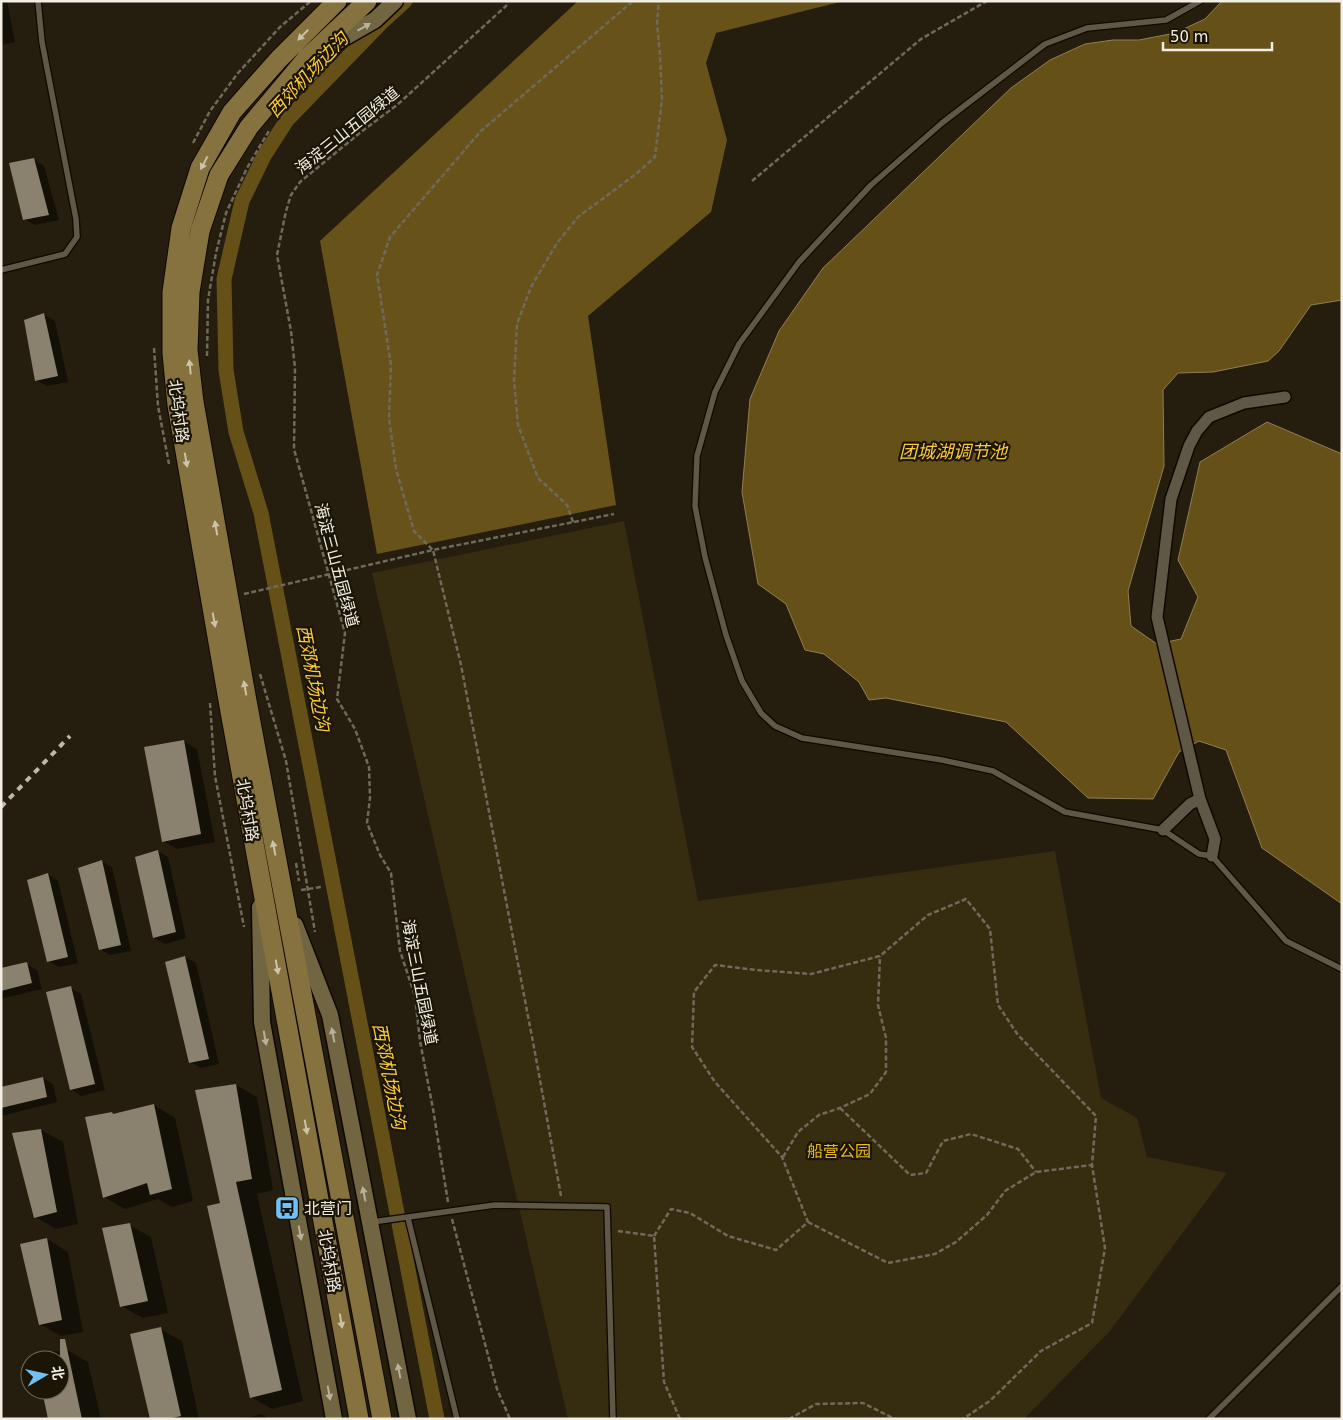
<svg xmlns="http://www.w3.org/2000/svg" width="1343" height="1420" font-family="'DejaVu Sans','Noto Sans SC',sans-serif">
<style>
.green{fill:#362c0f}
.forest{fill:#67531a}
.water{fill:#655018;stroke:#8f7f55}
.shadow{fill:#0007}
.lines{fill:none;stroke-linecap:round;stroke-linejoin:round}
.canal{stroke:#655018;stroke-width:15}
.building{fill:#8a826f}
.lane-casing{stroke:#0e0800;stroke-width:8}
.street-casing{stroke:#0e0800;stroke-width:14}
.secondary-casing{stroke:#0e0800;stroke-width:19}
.primary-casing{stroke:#0e0800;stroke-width:21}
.path{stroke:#6f6a5c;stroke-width:2.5;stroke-dasharray:5 2.5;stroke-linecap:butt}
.lane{stroke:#5f5846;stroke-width:5.5}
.street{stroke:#5f5846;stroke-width:11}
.secondary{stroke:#726542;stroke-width:16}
.primary{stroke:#85723e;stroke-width:19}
.rail{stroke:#bdb8ad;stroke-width:4;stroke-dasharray:6 6;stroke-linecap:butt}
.oneway{fill:#b8b09b}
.oneway2{fill:#ccc3aa}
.labels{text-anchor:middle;stroke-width:4.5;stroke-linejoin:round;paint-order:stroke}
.street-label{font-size:16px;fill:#f2eee4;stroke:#1b1506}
.park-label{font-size:16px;fill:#ebba1e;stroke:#1b1506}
.poi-label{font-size:16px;fill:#f2eee4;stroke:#1b1506;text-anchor:start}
.water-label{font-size:18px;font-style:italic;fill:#fcca3a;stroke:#1b1506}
</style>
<rect width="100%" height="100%" fill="#251e0e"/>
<path class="green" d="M624,521L698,901L1055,851L1101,1098L1137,1118L1147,1157L1227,1173L1110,1331L1024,1419H568L372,573Z"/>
<path class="forest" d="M578,1H844L716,33L706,63L727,140L711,212L588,316L616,505L377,554L320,241Z"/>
<path class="water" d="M1222,1H1342V300L1311,305L1279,351L1268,361L1213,372L1178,373L1163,390L1164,466L1128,591L1131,626L1157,644L1181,639L1198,597L1178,560L1200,462L1267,422L1342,454V904L1262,848L1226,750L1199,741L1179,752L1153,799L1088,798L1006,722L886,698L869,700L859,682L824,654L805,650L786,604L758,584L742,492L750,399L779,331L823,268L1011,88L1050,60L1085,44L1113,40H1139L1175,33L1205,19Z"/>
<path class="shadow" d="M1,1H7L15,42L1,45Z
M34,160L44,166L59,220L35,225L24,219Z
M44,315L55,321L68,382L47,386L36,380Z
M183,741L197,749L215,842L177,849L163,841Z
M157,851L168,857L186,938L165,944L155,938L136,858Z
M101,861L112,867L131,951L110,955L100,949Z
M48,874L58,881L78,963L59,967L48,961Z
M185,957L196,963L219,1064L201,1068L191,1062Z
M26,964L37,970L42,989L1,999V970Z
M71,988L81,994L105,1090L81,1096L71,1089Z
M43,1078L53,1084L57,1102L1,1116V1089Z
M236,1085L257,1097L273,1190L257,1194L303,1401L272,1409L251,1397L221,1204Z
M154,1105L175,1118L193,1201L172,1207L158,1199L125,1209L104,1197L115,1115Z
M41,1130L63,1142L78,1224L56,1229L35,1217L14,1134Z
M129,1225L151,1237L168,1313L143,1318L121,1306Z
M47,1239L68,1252L83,1332L61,1336L40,1324Z
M160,1329L182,1341L199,1419H151Z
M67,1350L88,1362L101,1419H50L43,1390H60V1360H36L35,1354Z
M261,1414L269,1419H243Z"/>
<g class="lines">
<path class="canal" d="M405,1L381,23L287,120L264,156L242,201L224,279L226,370L236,432L261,513L437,1419"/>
</g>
<path class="building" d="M34,158L49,215L23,220L9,163Z
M44,313L58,376L35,381L24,320Z
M184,740L201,834L162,842L144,747Z
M158,850L176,932L153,938L135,857Z
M102,860L121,945L99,950L78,868Z
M48,873L68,957L47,962L27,880Z
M185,956L209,1059L189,1063L165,962Z
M27,962L32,983L1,991V968Z
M71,986L95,1084L70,1090L46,992Z
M43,1077L47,1097L1,1108V1087Z
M236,1084L252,1179L236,1182L282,1390L250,1398L207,1206L220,1203L195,1090Z
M154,1104L172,1189L150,1195L147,1183L103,1198L85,1117L112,1112L113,1114Z
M41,1129L57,1212L34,1218L12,1133Z
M130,1223L148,1301L120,1307L102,1228Z
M47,1238L62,1320L39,1325L20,1244Z
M161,1327L181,1416L167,1419H150L130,1334Z
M60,1339H65L82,1419H48L42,1390H60Z"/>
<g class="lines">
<defs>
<path id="lane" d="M1200,1L1166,20L1087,28L1045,44L942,123L871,185L799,262L739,344L715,392L697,456L695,506L705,557L726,635L742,681L761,713L775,726L802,738L942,760L993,771L1065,812L1163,830L1199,854L1212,856L1286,941L1342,969
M1,270L65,254L77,237L76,219L42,42L38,1
M408,1218L457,1419
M372,1222L495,1205L607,1207L613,1419
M1209,1419L1342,1286"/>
<path id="street" d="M1163,830L1190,804L1200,799
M1212,856L1215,839L1200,799L1157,617L1171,499L1189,446L1197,431L1209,417L1244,403L1285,397"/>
<path id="secondary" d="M321,51L375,20L395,1
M260,907L262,1022L334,1419
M295,925L330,1015L408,1419"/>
<path id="primary" d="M337,1L279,59L232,112L200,168L181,228L172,292V353L177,405L229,706L359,1419
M367,1L306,59L249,127L219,175L200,231L190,292L188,350L194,402L247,701L382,1419"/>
</defs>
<use href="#lane" class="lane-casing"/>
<use href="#street" class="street-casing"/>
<use href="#secondary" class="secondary-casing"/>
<use href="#primary" class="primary-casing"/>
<path class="path" d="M308,85L329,64
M193,143L210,111L238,73L280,27L311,1
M752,181L921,39L987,1
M154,348L158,406L169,464
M207,356L208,300L216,253L226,213L247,168L270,129
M573,522L567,505L538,478L518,425L514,380L517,324L531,287L557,243L578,217L636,174L655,157L662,99L660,55L657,23L659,1
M244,594L433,550L414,531L396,469L389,418L391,365L377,275L390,237L481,131L633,1
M260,674L286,761L315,932
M210,703L215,776L244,927
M296,863L299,881
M301,890L321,887
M840,1108L910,1175L926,1173L943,1141L971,1134L1018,1149L1036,1172
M783,1157L798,1132L819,1115L840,1108L870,1094L886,1072V1038L878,1005L880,956
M561,1196L536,1058L461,665L433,550L614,514
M448,1202L433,1109L420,1041L415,996L400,951L391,873L380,855L367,823L370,798L369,767L355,729L337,699L345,633L294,449L295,368L291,331L277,255L286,211L291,195L300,182L361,132L397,105L506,6L508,1
M452,1219L497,1389L510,1419
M808,1222L888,1263L935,1254L956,1242L987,1215L1005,1191L1036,1172L1092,1165
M618,1231L654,1236L664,1382L680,1419
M654,1236L671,1209L690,1213L728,1236L776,1250L808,1222L782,1157L715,1082L692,1047L694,992L715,965L756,970L811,974L880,956L928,915L966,899L990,929L998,1005L1018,1035L1096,1116L1092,1165L1105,1248L1092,1323L1041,1351L991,1400L963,1419
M789,1419L816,1404L863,1403L895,1419"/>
<use href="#lane" class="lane"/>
<use href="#street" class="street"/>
<use href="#secondary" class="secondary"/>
<use href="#primary" class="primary"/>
<path class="rail" d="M1,807L70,736"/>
</g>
<defs><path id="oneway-solid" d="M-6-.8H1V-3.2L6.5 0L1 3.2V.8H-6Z" transform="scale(1.25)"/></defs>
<g class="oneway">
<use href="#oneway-solid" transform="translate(364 27) rotate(-29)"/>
<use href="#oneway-solid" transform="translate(333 1035) rotate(-101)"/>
<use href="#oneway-solid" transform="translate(265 1038) rotate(80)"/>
<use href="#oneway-solid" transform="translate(364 1194) rotate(-101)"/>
<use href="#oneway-solid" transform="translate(300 1233) rotate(80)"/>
<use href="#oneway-solid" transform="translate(399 1371) rotate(-101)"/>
<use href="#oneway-solid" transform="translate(329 1393) rotate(80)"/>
</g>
<g class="oneway2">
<use href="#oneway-solid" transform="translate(303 35) rotate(135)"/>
<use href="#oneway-solid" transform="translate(204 163) rotate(118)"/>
<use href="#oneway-solid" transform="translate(190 367) rotate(-96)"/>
<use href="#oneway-solid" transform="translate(186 460) rotate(80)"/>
<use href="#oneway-solid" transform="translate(216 528) rotate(-100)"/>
<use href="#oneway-solid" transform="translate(214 620) rotate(80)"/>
<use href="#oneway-solid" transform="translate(245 688) rotate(-100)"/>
<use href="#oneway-solid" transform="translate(274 848) rotate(-101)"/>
<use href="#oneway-solid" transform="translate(277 967) rotate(80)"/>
<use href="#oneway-solid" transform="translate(306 1127) rotate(80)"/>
<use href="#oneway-solid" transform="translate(341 1321) rotate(80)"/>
</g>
<defs>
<symbol id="bus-square" viewBox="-11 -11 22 22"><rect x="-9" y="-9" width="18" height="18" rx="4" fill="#71c1f5" stroke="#1b1506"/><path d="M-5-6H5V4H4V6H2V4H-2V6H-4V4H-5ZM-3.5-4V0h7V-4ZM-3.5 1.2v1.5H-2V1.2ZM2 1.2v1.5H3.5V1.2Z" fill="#111"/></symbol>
</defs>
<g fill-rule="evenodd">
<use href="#bus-square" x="273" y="1194" width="28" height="28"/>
</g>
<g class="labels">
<g class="street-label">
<text transform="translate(347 130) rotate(-39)" y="6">海淀三山五园绿道</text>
<text transform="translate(179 411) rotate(82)" y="6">北坞村路</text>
<text transform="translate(337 565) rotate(75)" y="6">海淀三山五园绿道</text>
<text transform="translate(248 810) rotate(80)" y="6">北坞村路</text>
<text transform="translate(420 982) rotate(79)" y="6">海淀三山五园绿道</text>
<text transform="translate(330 1261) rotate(80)" y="6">北坞村路</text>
</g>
<g class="park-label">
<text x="839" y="1157">船营公园</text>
</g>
<g class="poi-label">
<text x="304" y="1214">北营门</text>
</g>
<g class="water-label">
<text transform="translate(308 75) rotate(-47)" y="6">西郊机场边沟</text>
<text x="953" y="458">团城湖调节池</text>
<text transform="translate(313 678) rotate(79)" y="6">西郊机场边沟</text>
<text transform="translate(389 1076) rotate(79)" y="6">西郊机场边沟</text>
</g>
</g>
<rect width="1343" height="1420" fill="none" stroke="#f2eee4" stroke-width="5"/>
<g transform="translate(45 1375) rotate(81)"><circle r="24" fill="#1b1506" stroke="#716c5f"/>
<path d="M0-4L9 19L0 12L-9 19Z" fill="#71c1f5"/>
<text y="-8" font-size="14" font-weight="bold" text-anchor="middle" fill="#f2eee4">北</text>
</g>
<path d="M1163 42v8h109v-8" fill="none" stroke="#f2eee4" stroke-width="2.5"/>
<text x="1170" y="42" font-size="15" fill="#f2eee4" stroke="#1b1506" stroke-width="4" paint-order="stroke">50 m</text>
</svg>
